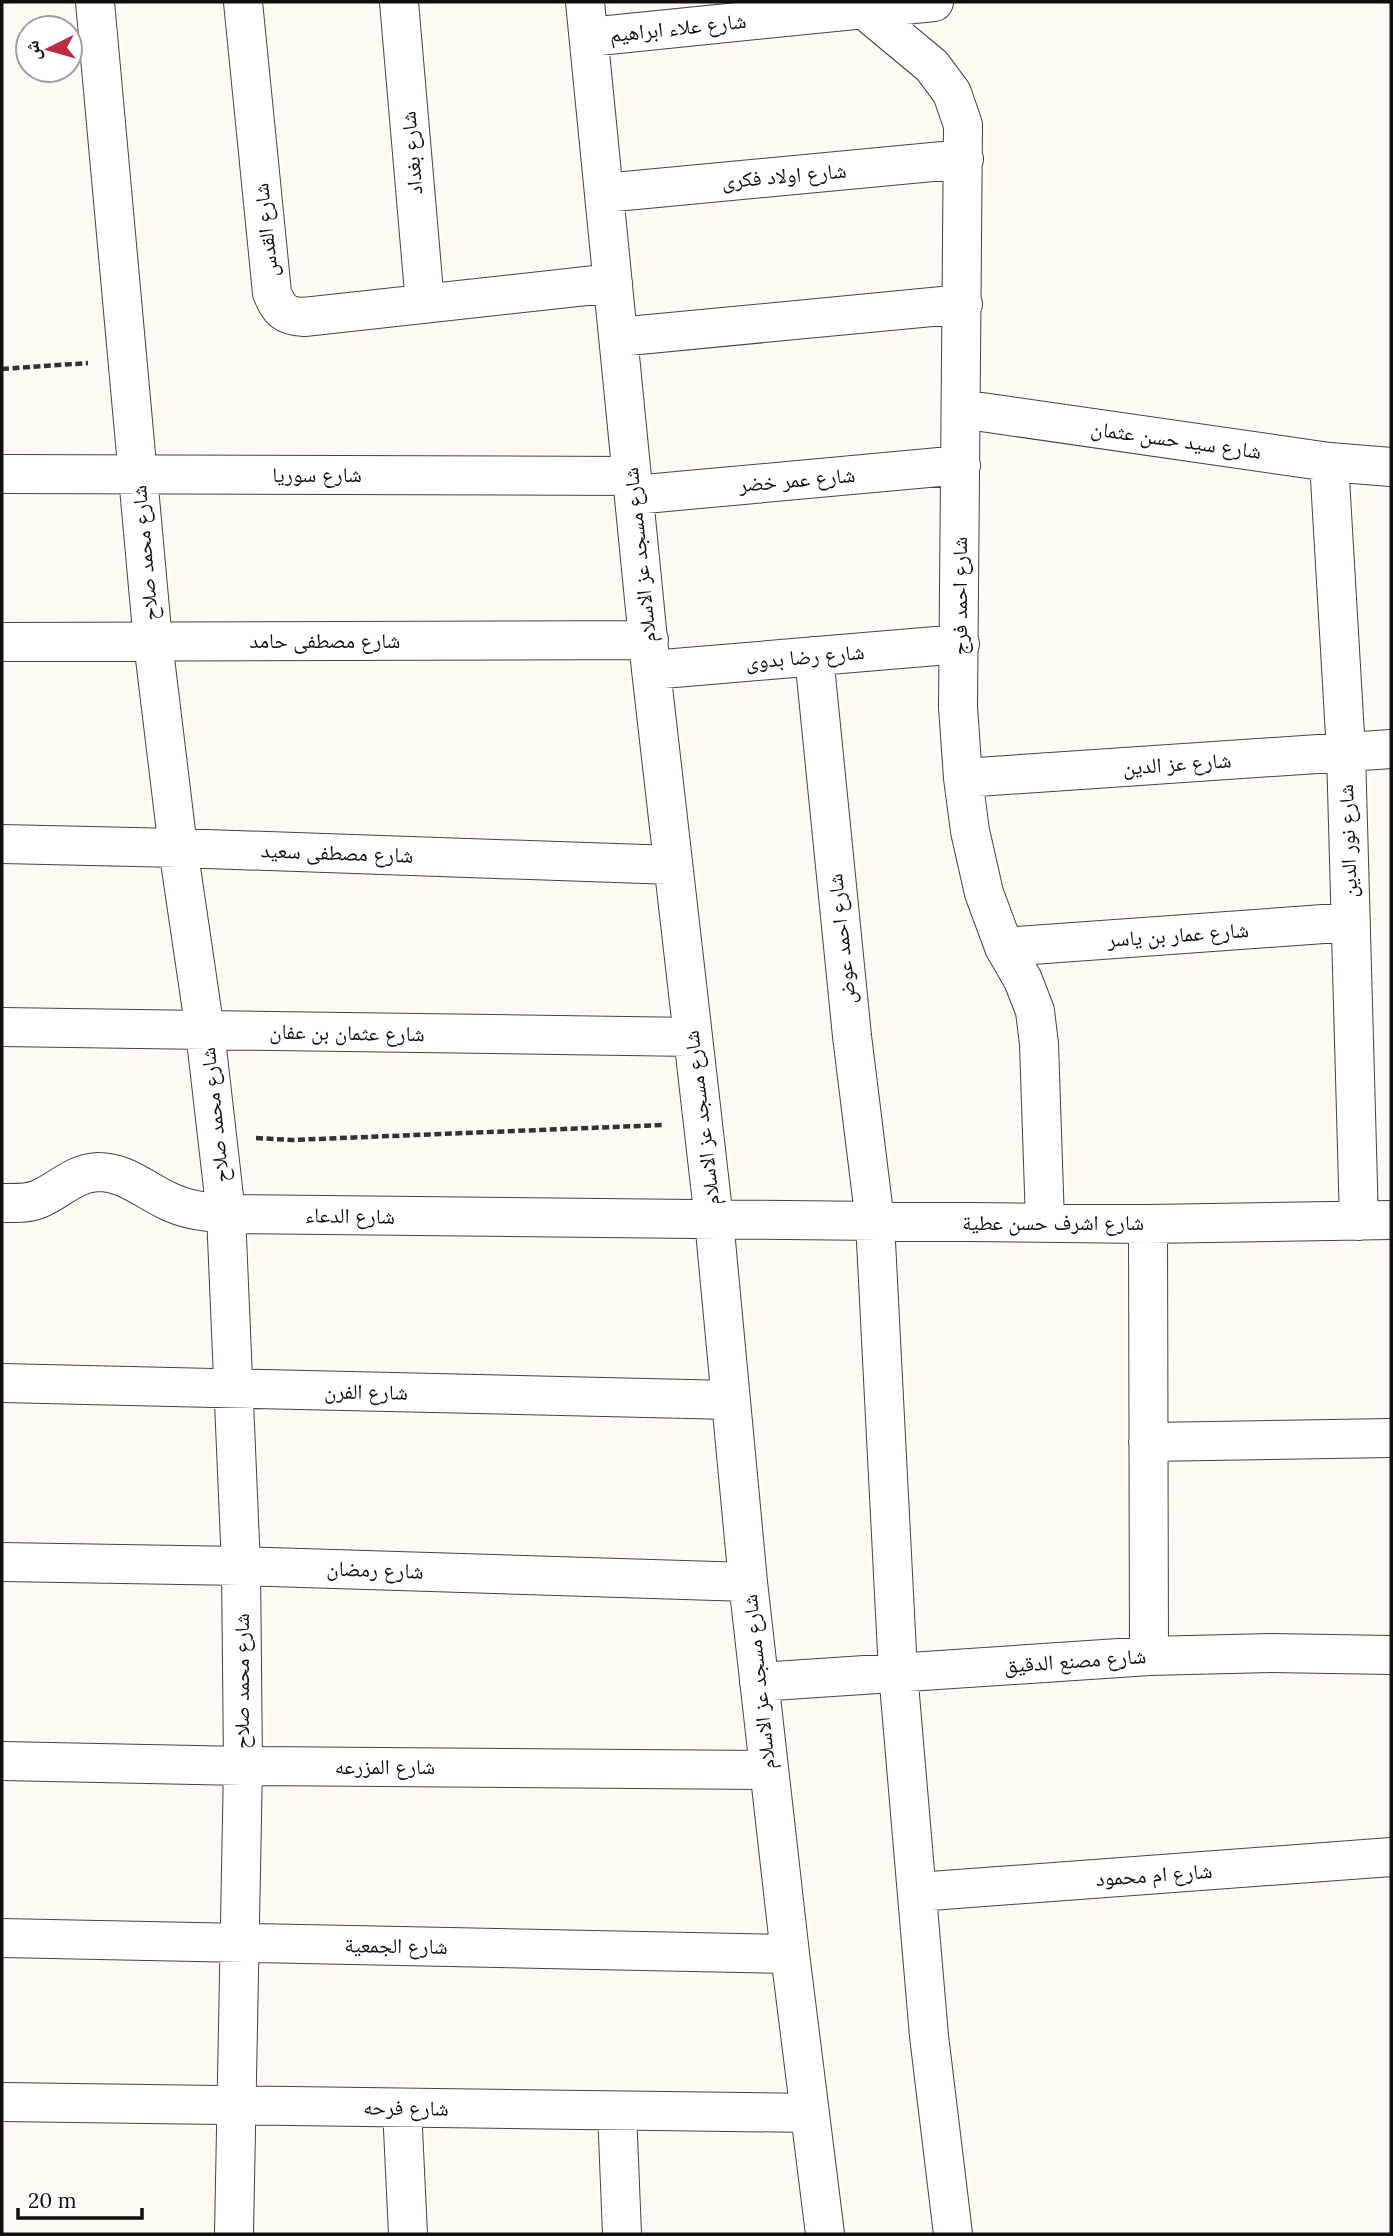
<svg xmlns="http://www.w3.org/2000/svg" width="1393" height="2236" font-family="Lora,'Noto Naskh Arabic',serif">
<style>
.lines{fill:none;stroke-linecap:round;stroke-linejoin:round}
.street-casing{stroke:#434343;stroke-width:40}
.path{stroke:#323232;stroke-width:4.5;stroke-dasharray:7 3.5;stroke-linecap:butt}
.street{stroke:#fff;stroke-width:38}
.labels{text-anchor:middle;stroke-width:7;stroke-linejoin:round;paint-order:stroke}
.street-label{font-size:21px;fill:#101010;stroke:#fff}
</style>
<rect width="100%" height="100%" fill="#fffbf4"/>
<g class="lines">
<defs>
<path id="street" d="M95,2L153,642L178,848L205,1031L226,1214L241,1566L243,1766L234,2234
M243,2L272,293C279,310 284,316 304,317L613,283
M399,2L425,304
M585,2L651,670L714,1220L748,1582L790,1954L825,2234
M855,2L932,66L952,93L963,125L958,707L963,778L970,831L984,893L1004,947L1023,980L1035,1011L1039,1044L1045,1222
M589,37L934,2
M604,193L964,159
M618,337L963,304
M961,409L1329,462L1391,467
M1329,462L1346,752L1359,1221
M2,474L632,476
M634,495L961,465
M2,642L649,640
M814,656L852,1036L875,1222L898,1672L929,2036L953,2234
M651,670L960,644
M963,778L1391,749
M2,844L178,848L673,865
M1004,947L1351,922
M2,1027L693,1037
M2,1203C15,1203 27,1204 39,1199C60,1190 74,1173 98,1172C126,1172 144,1190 168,1201C186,1210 206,1212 226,1214L1148,1224L1391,1220
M1148,1224L1149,1656
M2,1383L731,1400
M1148,1442L1391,1438
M2,1562L241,1566L748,1582
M759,1682L1149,1656L1271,1653L1391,1655
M2,1761L243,1766L769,1770
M917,1892L1391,1857
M2,1938L790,1954
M2,2102L810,2113
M402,2108L408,2234
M617,2111L622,2234"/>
</defs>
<use href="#street" class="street-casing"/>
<path class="path" d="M2,369L88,363
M256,1138L292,1140L663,1125"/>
<use href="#street" class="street"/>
</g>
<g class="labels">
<g class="street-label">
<text transform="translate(678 28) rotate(-6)" y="7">شارع علاء ابراهيم</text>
<text transform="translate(412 153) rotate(-95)" y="7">شارع بغداد</text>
<text transform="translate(784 176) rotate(-5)" y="7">شارع اولاد فكرى</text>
<text transform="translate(266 230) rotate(-96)" y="7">شارع القدس</text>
<text transform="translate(1176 440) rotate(8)" y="7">شارع سيد حسن عثمان</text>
<text x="317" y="482">شارع سوريا</text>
<text transform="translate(797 480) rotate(-5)" y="7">شارع عمر خضر</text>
<text transform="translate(145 553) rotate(-95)" y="7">شارع محمد صلاح</text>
<text transform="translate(640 555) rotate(-96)" y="7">شارع مسجد عز الاسلام</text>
<text transform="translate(960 596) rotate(-90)" y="7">شارع احمد فرج</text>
<text x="325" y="648">شارع مصطفى حامد</text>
<text transform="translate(805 657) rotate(-5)" y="7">شارع رضا بدوى</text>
<text transform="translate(1177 764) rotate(-4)" y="7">شارع عز الدين</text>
<text transform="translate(1348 841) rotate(-92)" y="7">شارع نور الدين</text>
<text transform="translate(337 853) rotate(2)" y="7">شارع مصطفى سعيد</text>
<text transform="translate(1178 935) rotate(-4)" y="7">شارع عمار بن ياسر</text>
<text transform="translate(842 939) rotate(-96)" y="7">شارع احمد عوض</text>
<text transform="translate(347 1033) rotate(1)" y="7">شارع عثمان بن عفان</text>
<text transform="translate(215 1115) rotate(-96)" y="7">شارع محمد صلاح</text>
<text transform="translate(702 1118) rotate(-97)" y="7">شارع مسجد عز الاسلام</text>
<text transform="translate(350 1216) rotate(1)" y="7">شارع الدعاء</text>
<text x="1053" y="1230">شارع اشرف حسن عطية</text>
<text transform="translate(366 1392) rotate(1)" y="7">شارع الفرن</text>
<text transform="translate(375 1570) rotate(2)" y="7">شارع رمضان</text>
<text transform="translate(1075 1661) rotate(-4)" y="7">شارع مصنع الدقيق</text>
<text transform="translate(242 1681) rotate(-90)" y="7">شارع محمد صلاح</text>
<text transform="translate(759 1682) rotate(-96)" y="7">شارع مسجد عز الاسلام</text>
<text x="385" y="1774">شارع المزرعه</text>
<text transform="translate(1154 1875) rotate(-4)" y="7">شارع ام محمود</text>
<text transform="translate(396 1946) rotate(1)" y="7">شارع الجمعية</text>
<text transform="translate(406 2108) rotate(1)" y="7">شارع فرحه</text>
</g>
</g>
<rect width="1393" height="2236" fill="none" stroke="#101010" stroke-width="7"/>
<g transform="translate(49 49) rotate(265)"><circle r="33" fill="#ffffff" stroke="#9f9f9f" stroke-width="2"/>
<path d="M0-5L12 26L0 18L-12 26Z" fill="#bc2c41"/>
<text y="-10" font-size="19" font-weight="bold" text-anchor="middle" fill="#101010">ش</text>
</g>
<path d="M18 2208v10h124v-10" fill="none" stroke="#101010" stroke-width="3.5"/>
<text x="28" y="2208" font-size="21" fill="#101010" stroke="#ffffff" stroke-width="5" paint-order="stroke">20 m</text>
</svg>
